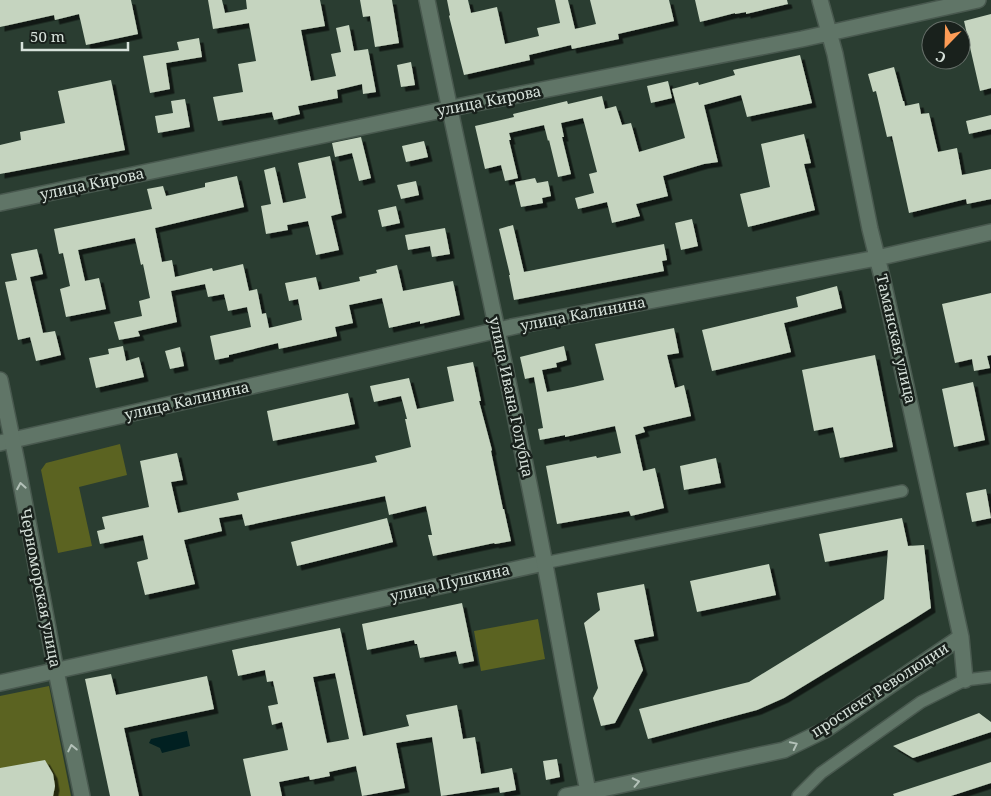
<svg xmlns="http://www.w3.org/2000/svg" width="991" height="796" font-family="'Noto Serif',serif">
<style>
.green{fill:#5b6321}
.water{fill:#012021}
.building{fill:#c5d4bf;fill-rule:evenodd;filter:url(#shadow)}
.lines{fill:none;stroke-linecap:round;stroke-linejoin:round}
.pedestrian-casing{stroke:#49594f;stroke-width:14}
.minor-casing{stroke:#49594f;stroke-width:18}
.tertiary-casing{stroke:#49594f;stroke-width:18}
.pedestrian{stroke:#607567;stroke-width:11}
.minor{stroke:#607567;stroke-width:15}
.tertiary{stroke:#607567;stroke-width:15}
.oneway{stroke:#b3c1b8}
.labels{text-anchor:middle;stroke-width:5;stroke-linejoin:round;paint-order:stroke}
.street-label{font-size:15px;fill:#d7e2db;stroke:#19211c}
</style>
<defs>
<filter id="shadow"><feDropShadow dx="4.5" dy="4.5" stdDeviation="0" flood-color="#0009"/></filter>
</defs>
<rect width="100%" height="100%" fill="#2a3d31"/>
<path class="green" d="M120,444L127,475L79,487L92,546L58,553L41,470L46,463Z
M538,619L545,659L481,671L474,631Z
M49,686L71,796H0V696Z"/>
<path class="water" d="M187,731L190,746L162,753L160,748L149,743L151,739Z"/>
<path class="building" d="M0,0H131L138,34L86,45L79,14L55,20L54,15L0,27Z
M208,0H222L225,13L247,9L246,0H320L325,26L301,30L311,81L336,76L331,54L341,52L336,28L349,25L354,51L368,49L376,92L363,94L362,84L337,90L338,98L298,106L300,114L274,120L272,112L218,121L213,97L243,92L238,64L256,61L249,23L213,29Z
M360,0H392L399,43L375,47L370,16L363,17Z
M447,0H468L471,13L497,7L505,44L539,36L537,28L560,23L555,0H568L575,29L596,24L590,0H669L674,21L618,34L619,39L572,49L571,45L529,55L530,60L464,75L449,16L450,15Z
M695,0H787L788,4L746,14V12L735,14V13L700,22Z
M991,14V88L980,91L964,21Z
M199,38L202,57L166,63L170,89L150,93L143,56L179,50L177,42Z
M800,55L812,103L747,117L741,95L704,105L718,162L704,164L663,176L668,196L636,204L640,216L612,223L607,202L578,209L575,198L594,193L589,174L597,172L583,118L561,123L564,137H562L571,174L558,177L549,140L548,141L544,125L509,133L511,140H509L518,178L505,181L501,165L485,169L475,126L514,117L513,114L567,101L568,104L602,96L605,109L616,106L622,125L631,123L639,152L685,138L672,89L698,82L699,85L735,75L733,70Z
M411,62L415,85L401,87L397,65Z
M894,67L903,101H904L905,106L919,103L921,114L929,113L938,152L957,148L962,175L991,169V199L967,204L966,199L909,213L892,136L887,137L876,91L873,92L868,74Z
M111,80L125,150L0,174V145L21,140L20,132L65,123L58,91Z
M668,81L672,98L651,103L647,86Z
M185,99L190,127L158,133L155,116L173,113L171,101Z
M991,115V129L969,134L966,121Z
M804,134L811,163L804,164L815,210L748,227L740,194L770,187L761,144Z
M361,137L371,178L359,181L352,153L335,157L332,143Z
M424,141L428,157L406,162L402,146Z
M330,156L342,213L331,216L339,250L316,255L308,221L287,225L288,230L266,234L261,206L271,204L264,170L275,167L283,203L306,198L298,163Z
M237,176L244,207L155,228L162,262L172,260L175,277L212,268L213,271L243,264L249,291L257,289L262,314L266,313L269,328L302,320L298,299L289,301L285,283L316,277L319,290L360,281L359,277L377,273L376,270L397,265L403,291L453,281L460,315L420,324V321L389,328L382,298L349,305L353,323L335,327L337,336L279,349L278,343L229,355V357L215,360L210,336L251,327L247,307L228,311L224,294L208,297L205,284L171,291L177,322L138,331L140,336L119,340L114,322L142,316L139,301L150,298L143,264L141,265L135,238L78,250L85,281L99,278L106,309L66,317L60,289L70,286L63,253L59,254L54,229L152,209L147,189L163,186L166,196L205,187V183Z
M535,178L537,183L548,181L551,196L542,198L543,203L521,207L515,182Z
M416,181L419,195L401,199L397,185Z
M396,206L400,223L382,227L378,210Z
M692,219L698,246L681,250L675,223Z
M513,225L524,272L664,244L667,260L662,261L664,271L514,300L509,275H510L499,229Z
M445,228L450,254L432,257L430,246L408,250L405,235Z
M37,249L43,274L30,277L43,333L55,331L61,355L36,361L30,337L18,340L5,282L17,280L11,254Z
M837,286L842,308L784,323L791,352L712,371L702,330L798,307L796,297Z
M991,293V355L987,356L990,368L974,371L972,359L955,363L942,304Z
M674,328L679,353L667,355L675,388L684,385L691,416L643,427L645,432L635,435L643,471L655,468L664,508L631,516L629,511L557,524L546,466L596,456L597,458L621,453L615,426L565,437V435L540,440L538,429L543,428L534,377L525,379L520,357L564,346L567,360L556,363L557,367L542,370L547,392L573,387L604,380L595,344Z
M123,346L126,361L139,357L144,377L96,388L89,358L109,354L108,349Z
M180,347L184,366L170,369L165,351Z
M875,355L893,447L840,458L833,427L814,431L802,370Z
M473,362L481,401H479L492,450L491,451L503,509H504L511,541L495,544L494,543L433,556L428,535H432L426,506L389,515L385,496L245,526L242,514L219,518L222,531L184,540L195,584L145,595L137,562L148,559L143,535L100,544L97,531L105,529L102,517L149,507L140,461L177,453L183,480L171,482L178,513L239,500L237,493L377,462L375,456L411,447L405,419H407L401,396L374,402L370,386L409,378L417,409L454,401L447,367Z
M973,382L985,440L954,447L942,389Z
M348,393L355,424L273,441L267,411Z
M716,458L721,483L684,490L680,466Z
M986,489L991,518L972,522L966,493Z
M387,518L393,542L297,566L291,542Z
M902,518L908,546L924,545L931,608L909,622L784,698L757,710L648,739L639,709L749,682L884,599L888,550L825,562L819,534Z
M769,564L776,595L697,612L690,581Z
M644,584L654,636L634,640L643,670L615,723L601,726L593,698L598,688L584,623L600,610L597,593Z
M462,603L474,661L459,664L456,651L420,658L417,644H415L414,640L367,650L362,624Z
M340,628L363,736L409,726L406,715L457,705L463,739L475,737L481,774L512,768L516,790L500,793L499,787L441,796L432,737L396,743L405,788L362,796L356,766L329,772L330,776L310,780L309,776L279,782L282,796H251L243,759L288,750L282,722L272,725L268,706L278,704L273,681L267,682L265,670L238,676L232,650ZM335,673L349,739L327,743L313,677Z
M111,674L116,695L207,676L214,709L124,728L139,796H110L85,679Z
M979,713L991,722V732L913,758L893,746Z
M557,759L560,777L546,780L543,761Z
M45,760L53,774L55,786L53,796H0V768Z
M991,762V783L951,796H894L893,794Z"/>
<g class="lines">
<defs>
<path id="pedestrian" d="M544,563L902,491
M798,796L821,773L921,702L965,680L991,677"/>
<path id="minor" d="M820,0L835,54L870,229L883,281L961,637L965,680
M0,203L471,104L802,39L978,0
M0,443L516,326L877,258L991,232
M0,683L544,563
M588,792L784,750L825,730L961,637"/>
<path id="tertiary" d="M427,0C464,180 505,359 540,539C557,625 571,711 589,796
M0,380L17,463L56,671L82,796
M566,796L588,792"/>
</defs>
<use href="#pedestrian" class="pedestrian-casing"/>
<use href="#minor" class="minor-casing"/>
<use href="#tertiary" class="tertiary-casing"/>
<use href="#pedestrian" class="pedestrian"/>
<use href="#minor" class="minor"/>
<use href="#tertiary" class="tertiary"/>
</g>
<defs><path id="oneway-chevron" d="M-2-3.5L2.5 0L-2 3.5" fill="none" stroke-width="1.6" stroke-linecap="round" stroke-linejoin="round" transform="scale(1.25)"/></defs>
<g class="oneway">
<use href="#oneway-chevron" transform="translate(21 486) rotate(-100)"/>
<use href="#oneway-chevron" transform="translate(794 745) rotate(-26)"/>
<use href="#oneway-chevron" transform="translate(72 748) rotate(-102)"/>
<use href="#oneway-chevron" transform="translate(636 782) rotate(-12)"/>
</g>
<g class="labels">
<g class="street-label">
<text transform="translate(489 101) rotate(-11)" y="5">улица Кирова</text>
<text transform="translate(92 184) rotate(-12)" y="5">улица Кирова</text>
<text transform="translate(583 314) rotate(-11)" y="5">улица Калинина</text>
<text transform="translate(896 339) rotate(77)" y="5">Таманская улица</text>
<text transform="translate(511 397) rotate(78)" y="5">улица Ивана Голубца</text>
<text transform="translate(187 401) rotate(-13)" y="5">улица Калинина</text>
<text transform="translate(450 583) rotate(-13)" y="5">улица Пушкина</text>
<text transform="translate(40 588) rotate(79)" y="5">Черноморская улица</text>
<text transform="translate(880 690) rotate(-33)" y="5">проспект Революции</text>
</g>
</g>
<g transform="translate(946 45) rotate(203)"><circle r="24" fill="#19211c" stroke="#656e68"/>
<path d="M0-4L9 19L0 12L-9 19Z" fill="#fd9c56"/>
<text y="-8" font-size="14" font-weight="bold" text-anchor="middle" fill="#d7e2db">С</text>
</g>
<path d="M22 42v8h106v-8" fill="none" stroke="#d7e2db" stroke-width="2.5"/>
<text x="30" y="42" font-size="15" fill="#d7e2db" stroke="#19211c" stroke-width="4" paint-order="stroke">50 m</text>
</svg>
